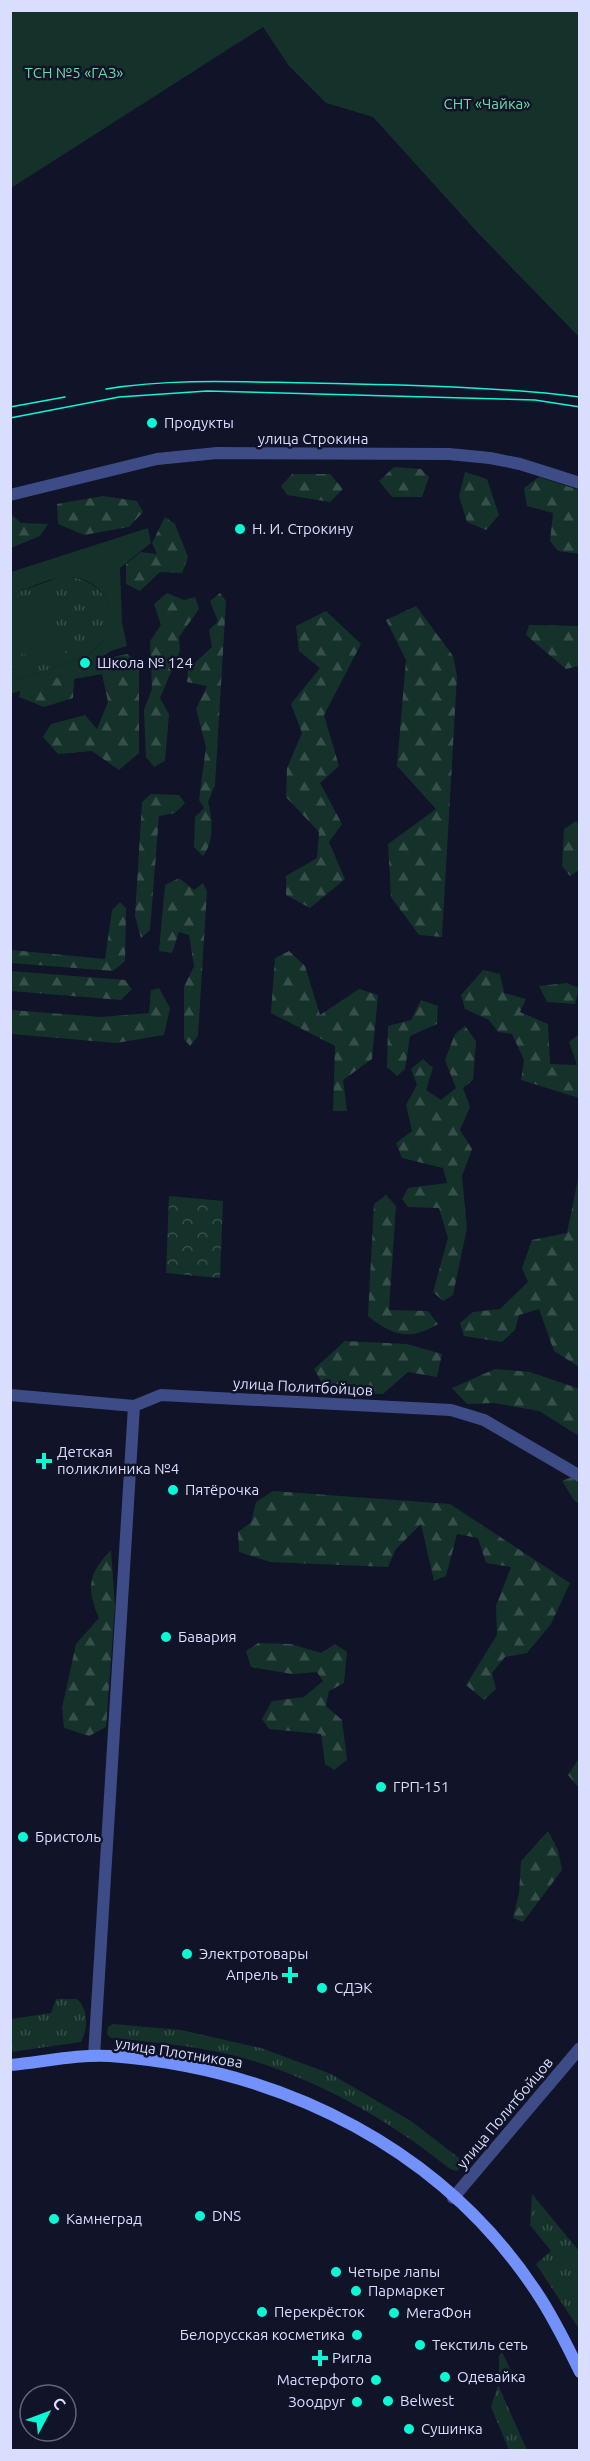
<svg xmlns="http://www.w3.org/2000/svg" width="590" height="2461" font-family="Ubuntu,sans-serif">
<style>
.grass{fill:url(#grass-tufts)}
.forest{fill:url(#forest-firs)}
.park{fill:url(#park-crowns)}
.garden{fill:#14322a}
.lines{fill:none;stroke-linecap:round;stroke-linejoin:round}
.minor{stroke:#3d4c86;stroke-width:12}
.tertiary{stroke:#3d4c86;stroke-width:12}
.secondary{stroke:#7391fb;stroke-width:12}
.tram{stroke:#0bf8d6;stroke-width:1.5}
.poi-dot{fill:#0bf8d6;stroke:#111328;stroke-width:2}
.labels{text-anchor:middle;stroke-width:5;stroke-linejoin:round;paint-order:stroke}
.park-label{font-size:15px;fill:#66dda3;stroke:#111328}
.poi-label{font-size:15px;fill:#d9defe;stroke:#111328;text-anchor:start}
.street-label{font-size:15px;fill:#d9defe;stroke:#111328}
</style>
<defs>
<pattern id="grass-tufts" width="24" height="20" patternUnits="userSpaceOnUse" patternTransform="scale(1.5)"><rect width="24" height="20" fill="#14322a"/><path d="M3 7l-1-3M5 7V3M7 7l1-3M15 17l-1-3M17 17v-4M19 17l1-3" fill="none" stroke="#364f4a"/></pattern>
<pattern id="forest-firs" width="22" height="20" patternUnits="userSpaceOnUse" patternTransform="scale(1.5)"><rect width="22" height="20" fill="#14322a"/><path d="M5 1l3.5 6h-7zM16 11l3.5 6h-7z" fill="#364f4a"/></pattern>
<pattern id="park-crowns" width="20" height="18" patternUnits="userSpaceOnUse" patternTransform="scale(1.5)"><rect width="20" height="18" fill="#14322a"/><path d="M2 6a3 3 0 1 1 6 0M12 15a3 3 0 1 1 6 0" fill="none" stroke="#364f4a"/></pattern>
</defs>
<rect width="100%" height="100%" fill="#111328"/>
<path class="grass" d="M60,577C103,573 132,622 94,650C74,665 34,673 11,681L10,595Z
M56,1999H77C89,2010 88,2028 81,2042L11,2052V2019L51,2013Z
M113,2024L181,2030L261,2048L331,2074L411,2121L459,2158L461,2166L457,2171L450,2169C393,2123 329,2086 260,2063C212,2047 161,2043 111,2038L107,2034L108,2027Z
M532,2194L579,2251V2329L536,2264L551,2251L530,2225Z
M502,2352L515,2379L499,2376V2356Z
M498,2385L527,2450H509L491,2407Z"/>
<path class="forest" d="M394,467L421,469L429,477L422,497H392L379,481Z
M465,472L487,479L499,515L486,530L467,522L459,496Z
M292,474H330L343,489L330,502L287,495L281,486Z
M539,477L579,490V554L558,551L550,541L553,513L527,506L524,488Z
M103,496L137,501L143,512L129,527L84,535L58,524L57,504Z
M10,513L21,523L48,524L40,536L11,548Z
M165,517L175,524L188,557L182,573L160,572L140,591L126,584V564L141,552L157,554L152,543Z
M167,593L184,600L195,597L199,609L179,637L180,651L160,698L169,714L165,761L154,767L146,757L144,710L152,689L150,641L161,625L154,604Z
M220,593L226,601L215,785L208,802C213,818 214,843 203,856L194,847L195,817L204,808L199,800L206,747L196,709L207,686L187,682L188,669L212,647L209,630L218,621L210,601Z
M416,606L453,656L457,676L442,937L419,935L391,897L388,844L436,809L397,766L406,660L386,620Z
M326,611L361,644L324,715L339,766L320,783L342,824L329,842L345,879L310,908L286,895V876L317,858L319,832L286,797L287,768L302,733L291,704L320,668L299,651L296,626Z
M529,625L579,626V666L566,669L526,635Z
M128,654L139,665V753L119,770L92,751L58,754L43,737L51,724L85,715L97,729L108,702L102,674L74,679L73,698L44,707L19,697L22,684L72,665Z
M151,794L179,795L185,803L175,813L159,816L150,930L141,938L135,916L142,802Z
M576,821L579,825V870L570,876L562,866L564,829Z
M179,878L194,890L203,883L207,891L198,1036L190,1046L184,1039V987L194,966L189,935L179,932L172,953L159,951L165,885Z
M120,902L126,908L125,961L113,971L11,963V950L105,959L112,910Z
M289,951L305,966L320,1015L359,989L378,995L372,1059L343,1080L347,1111H333L335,1046L271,1013L275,958Z
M483,970L500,974L504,993L526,999L520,1012L548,1024L550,1064L577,1065L569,1042L579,1034V1098L521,1080L524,1060L512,1034L498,1032L489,1020L465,1009L461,995Z
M10,971L125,980L132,989L121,1000L11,991Z
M567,983L579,988L575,1004L547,1002L539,986Z
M159,988L170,1008L164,1035L116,1043L11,1034V1010L101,1017L149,1013L151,990Z
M421,1000L438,1006L437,1024L410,1036L405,1069L397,1076L387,1067L388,1026L411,1020Z
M465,1026L476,1041L473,1080L463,1088L470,1107L460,1130L472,1149L462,1176L467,1228L453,1295L443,1301L433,1292L448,1238L439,1208L408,1207L402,1199L408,1188L447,1183L443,1168L402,1158L396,1143L412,1131L406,1105L417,1085L411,1069L423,1059L433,1068L426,1090L441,1100L456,1088L445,1060L455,1034Z
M579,1174V1367L554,1351L539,1309L519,1315L515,1330L502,1342L464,1336L460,1323L473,1312L500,1309L528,1282L522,1268L532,1240L567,1233Z
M386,1195L396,1206L389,1310L428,1311L438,1324C410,1341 393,1336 368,1316L374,1204Z
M345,1341L407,1344L442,1354L437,1377L408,1372L383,1394L327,1392L314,1369Z
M495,1369L530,1372L577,1388L579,1390V1436L539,1411L494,1403L467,1404L452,1388Z
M579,1474V1504L574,1500L562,1481Z
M273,1491L450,1504L570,1583L551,1624L527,1653L505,1657L492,1673L496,1689L484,1700L466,1685L497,1635L496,1606L511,1567L486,1563L478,1538L457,1534L446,1576L434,1581L421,1524L396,1549L388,1567L270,1562L239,1552L238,1532L251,1522L256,1502Z
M111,1550L115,1606L106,1727L89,1736L64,1728L62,1708L76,1644L99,1618C86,1588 88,1574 111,1550Z
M258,1643L291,1644L321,1653L335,1644L347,1652L344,1683L329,1691L326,1706L342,1720L347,1760L334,1770L325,1764L321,1734L269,1729L262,1719L272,1701L304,1697L323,1681L317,1672L292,1674L251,1667L246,1651Z
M579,1758V1788L568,1775Z
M548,1831L558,1850L562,1870L523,1922L513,1918L519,1893L521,1861Z"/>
<path class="park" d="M169,1196L223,1201L220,1278L166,1273Z"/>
<path class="garden" d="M10,11H579V337L478,233L373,117L326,103L289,66L263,27L11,188Z
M148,528L151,543L120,568L122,622L127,646L111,651L88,667L11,694V681C34,673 83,663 100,645C126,618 103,576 68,577C49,577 28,589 11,595V572Z
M45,590L67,657L30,669L25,653L11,658V601Z"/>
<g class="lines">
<path class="minor" d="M10,1395L134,1406L161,1395L451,1410L484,1420L580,1476
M94,2056L134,1406
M453,2198L580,2048"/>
<path class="tertiary" d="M10,495L157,459L217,453L449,454L490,458L520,464L580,483"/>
<path class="secondary" d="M10,2065C43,2062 78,2054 110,2056C284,2069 446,2150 541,2299C556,2323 568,2347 580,2372"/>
<path class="tram" d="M106,389C174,378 243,382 311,383C401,385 491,386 580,397
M10,407L65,397
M10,418L119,397L207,391L535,400L580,407"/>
</g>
<g class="poi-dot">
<circle cx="152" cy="423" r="6"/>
<circle cx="240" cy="529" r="6"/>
<circle cx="85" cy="663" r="6"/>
<path d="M41 1452h6v6h6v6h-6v6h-6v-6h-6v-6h6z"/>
<circle cx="173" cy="1490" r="6"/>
<circle cx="166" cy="1637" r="6"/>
<circle cx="381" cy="1787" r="6"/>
<circle cx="23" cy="1837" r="6"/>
<circle cx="187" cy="1954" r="6"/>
<path d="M287 1966h6v6h6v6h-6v6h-6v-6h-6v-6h6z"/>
<circle cx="322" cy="1988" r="6"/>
<circle cx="200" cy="2216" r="6"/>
<circle cx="54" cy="2219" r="6"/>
<circle cx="336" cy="2272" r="6"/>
<circle cx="356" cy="2291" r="6"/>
<circle cx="262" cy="2312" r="6"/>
<circle cx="394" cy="2313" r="6"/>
<circle cx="357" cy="2335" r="6"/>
<circle cx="420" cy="2345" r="6"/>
<path d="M317 2349h6v6h6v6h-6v6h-6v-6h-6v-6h6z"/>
<circle cx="445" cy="2377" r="6"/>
<circle cx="376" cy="2380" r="6"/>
<circle cx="388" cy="2401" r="6"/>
<circle cx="357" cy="2402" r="6"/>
<circle cx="409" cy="2429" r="6"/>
</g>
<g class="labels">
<g class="park-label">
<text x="74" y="78">ТСН №5 «ГАЗ»</text>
<text x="487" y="109">СНТ «Чайка»</text>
</g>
<g class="poi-label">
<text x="164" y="428">Продукты</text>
<text x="252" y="534">Н. И. Строкину</text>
<text x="97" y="668">Школа № 124</text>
<text x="57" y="1457">Детская<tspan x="57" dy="17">поликлиника №4</tspan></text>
<text x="185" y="1495">Пятёрочка</text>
<text x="178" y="1642">Бавария</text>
<text x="393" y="1792">ГРП-151</text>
<text x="35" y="1842">Бристоль</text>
<text x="199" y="1959">Электротовары</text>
<text x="278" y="1980" text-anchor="end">Апрель</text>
<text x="334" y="1993">СДЭК</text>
<text x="212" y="2221">DNS</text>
<text x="66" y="2224">Камнеград</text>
<text x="348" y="2277">Четыре лапы</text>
<text x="368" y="2296">Пармаркет</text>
<text x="274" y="2317">Перекрёсток</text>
<text x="406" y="2318">МегаФон</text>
<text x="345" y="2340" text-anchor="end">Белорусская косметика</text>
<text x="432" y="2350">Текстиль сеть</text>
<text x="332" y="2363">Ригла</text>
<text x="457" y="2382">Одевайка</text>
<text x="364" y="2385" text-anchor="end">Мастерфото</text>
<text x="400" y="2406">Belwest</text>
<text x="345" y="2407" text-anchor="end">Зоодруг</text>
<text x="421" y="2434">Сушинка</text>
</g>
<g class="street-label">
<text x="313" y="444">улица Строкина</text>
<text transform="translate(303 1387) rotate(3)" y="5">улица Политбойцов</text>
<text transform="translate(179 2053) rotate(9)" y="5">улица Плотникова</text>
<text transform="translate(505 2113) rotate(-50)" y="5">улица Политбойцов</text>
</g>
</g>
<rect width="590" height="2461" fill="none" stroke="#d9defe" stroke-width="24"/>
<g transform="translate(48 2413) rotate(49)"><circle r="28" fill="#111328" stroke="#61647e" stroke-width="1.5"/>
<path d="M0-4.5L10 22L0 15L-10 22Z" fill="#0bf8d6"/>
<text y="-9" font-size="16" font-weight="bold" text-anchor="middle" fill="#d9defe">С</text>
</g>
</svg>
